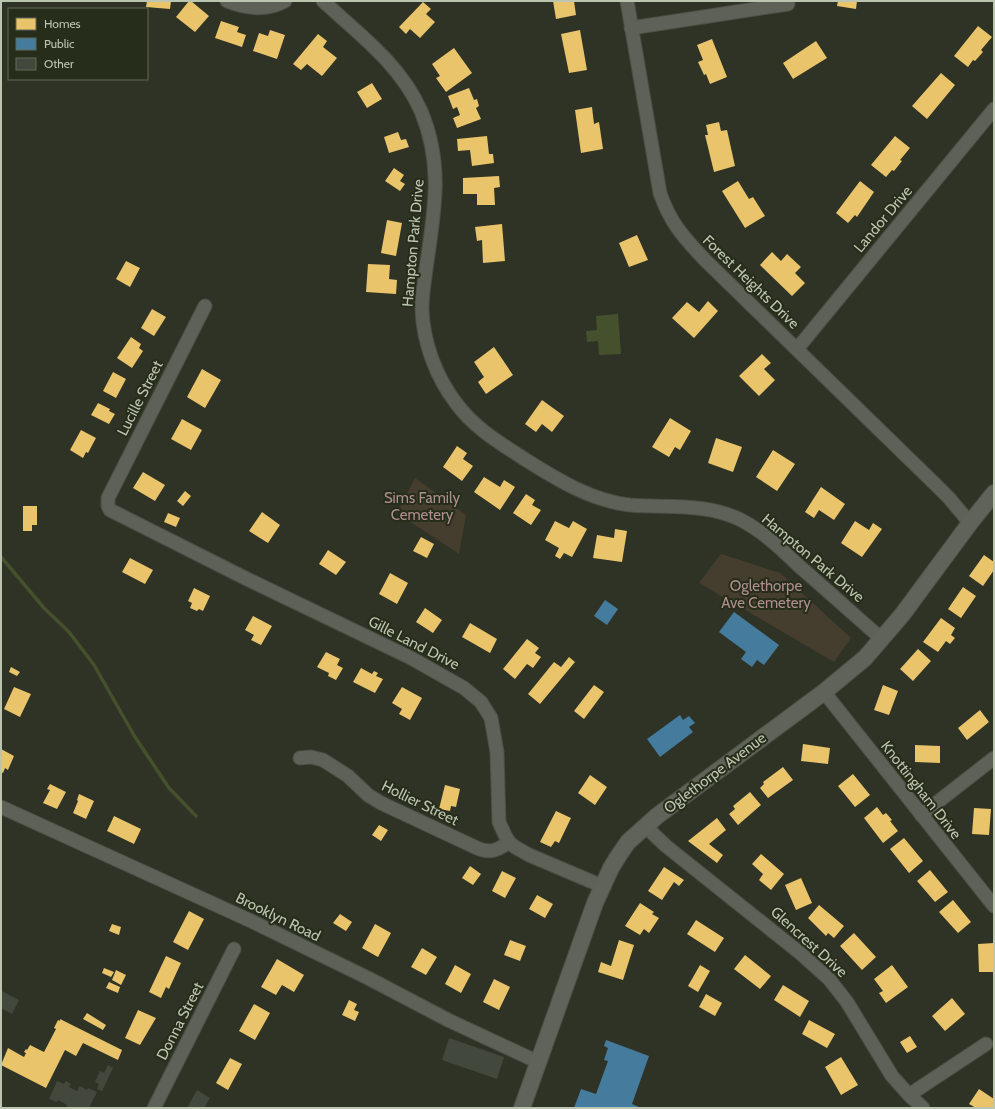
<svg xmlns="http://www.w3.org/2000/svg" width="995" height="1109" font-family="Cabin,sans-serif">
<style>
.green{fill:#453d2d}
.water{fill:#44512c}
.homes{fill:#e9c46a}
.public{fill:#457b9d}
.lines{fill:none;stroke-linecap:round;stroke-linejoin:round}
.stream{stroke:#44512c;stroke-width:3.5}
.building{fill:#43483c}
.minor-casing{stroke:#4a4e44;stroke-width:15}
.major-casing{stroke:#4b5044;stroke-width:18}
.minor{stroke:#5d6157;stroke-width:13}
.major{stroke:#5f6359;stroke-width:16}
.labels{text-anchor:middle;stroke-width:4;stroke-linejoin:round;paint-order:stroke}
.street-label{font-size:15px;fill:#bcc5b0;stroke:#262d1a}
.park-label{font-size:15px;fill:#b08e8d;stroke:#262d1a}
</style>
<rect width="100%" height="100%" fill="#2f3326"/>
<path class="green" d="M415,478L466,515L459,554L397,513Z
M721,554L780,573L851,638L834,662L699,583Z"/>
<path class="water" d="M618,314L621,354L599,355L598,341L587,342L586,331L597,330L596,316Z"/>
<path class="homes" d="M147,1H171L170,9L146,7Z
M189,1H191L209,16L195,32L176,17Z
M553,1H574L576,15L556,19Z
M838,1H857L856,9L837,6Z
M423,2L431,9L426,14L435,22L420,38L410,29L406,34L399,27Z
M221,21L239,27L237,32L246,35L242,47L215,38Z
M978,26L992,37L981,50L983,52L975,61L973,60L968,67L954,56Z
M270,30L285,35L277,59L253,51L259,33L268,36Z
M580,30L587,70L569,73L561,34Z
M318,34L327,41L323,47L337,58L322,76L307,64L301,70L293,64Z
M712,39L727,77L710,84L706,74L704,75L698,62L703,60L697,45Z
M816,41L827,58L793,79L783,63Z
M454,48L472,73L446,92L436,78L440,76L432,64Z
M941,73L955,85L927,119L912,106Z
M372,83L382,99L367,108L357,92Z
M469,88L474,100L477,99L479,106L476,108L481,119L457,128L453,118L460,115L457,107L453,109L448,96Z
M592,107L594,124L599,122L603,149L581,153L575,110Z
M719,122L721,131L727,130L735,166L714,172L705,135H708L706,125Z
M398,132L401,140L406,139L409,147L389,153L384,137Z
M487,136L489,154H493L494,163L472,166L470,150L458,151L457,139Z
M895,136L910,148L900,160L902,161L894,171L892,170L886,177L871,165Z
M394,168L404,175L400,181L405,184L400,191L385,181Z
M499,176L500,187L494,188L495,205H477V194H463V178Z
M738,181L749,199L753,197L765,216L745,228L722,191Z
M860,181L874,192L857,217L855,215L848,223L836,213Z
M387,220L402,223L396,256L381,253Z
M502,224L505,261L483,263L482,240L477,241L475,227Z
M637,235L648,260L629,267L619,243Z
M772,252L781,261L787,254L801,267L795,273L805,283L792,296L760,265Z
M126,261L140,268L130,287L116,279Z
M368,264L390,265L389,279L397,280L396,294L366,292Z
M708,301L718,311L694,338L672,318L687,302L699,312Z
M152,309L166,317L154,336L141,328Z
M131,337L141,344L139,348L143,351L132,368L117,358Z
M494,347L513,375L486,394L478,382L484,377L474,362Z
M762,354L771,363L764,369L775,380L759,396L739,376Z
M202,369L221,380L205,408L187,397Z
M113,372L126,379L116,398L103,391Z
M542,400L564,416L552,432L542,424L536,432L525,424Z
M98,403L110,409L109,411L115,414L109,424L91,415Z
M670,418L691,431L680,450L675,447L669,457L652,447Z
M182,419L202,430L191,450L171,439Z
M81,430L96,438L88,453L86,452L83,458L70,450Z
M716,438L742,447L733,472L708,463Z
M457,446L467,453L463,459L473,466L462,481L443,467Z
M773,450L795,464L777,491L756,477Z
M143,472L165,485L155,501L133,488Z
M484,477L500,487L504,480L515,487L500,510L474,492Z
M821,487L845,504L834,520L819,510L814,518L805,512Z
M185,491L191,496L183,506L177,501Z
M526,494L535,500L532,505L541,510L531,525L513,513Z
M23,506H37V525H32V531H23Z
M262,512L280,525L268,543L249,531Z
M168,513L180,518L176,527L164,522Z
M555,521L569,528L573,521L587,529L572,557L564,553L560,559L555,556L559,548L545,540Z
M855,521L869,530L873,523L882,529L862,557L841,543Z
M615,529L627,531L622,562L593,558L597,535L614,538Z
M421,537L434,544L427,558L413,551Z
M328,550L346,562L336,575L319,564Z
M984,555L994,562V570L983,586L969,576Z
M130,558L153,570L145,584L122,572Z
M390,573L408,583L397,604L379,594Z
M963,587L976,596L961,618L948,609Z
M194,588L210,596L203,611L199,609L197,611L190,608L192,603L188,601Z
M425,608L442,620L433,633L416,622Z
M253,616L272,626L261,645L251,640L254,635L245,630Z
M941,618L955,628L951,635L955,638L950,644L946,641L938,652L923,642Z
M470,623L497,639L490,653L462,637Z
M527,639L539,648L535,653L541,657L533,668L527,664L515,679L503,669Z
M918,649L931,661L913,681L900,669Z
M326,652L340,659L337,665L343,668L336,680L328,676L329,673L317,667Z
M569,657L575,662L540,704L528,694L554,662L561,667Z
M11,667L20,672L17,676L9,672Z
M361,668L372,674L374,671L378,673L376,676L383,679L375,693L353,682Z
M594,685L604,692L584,719L574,711Z
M883,685L898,691L889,715L874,710Z
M14,687L31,694L20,717L4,709Z
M402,687L422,698L410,720L399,714L402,709L392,703Z
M980,710L989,722L967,740L958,728Z
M803,744L830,748L828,764L801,761Z
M915,745L940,746V763L915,762Z
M1,749L14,756L8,770L5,768L3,773L1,772Z
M783,767L793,780L768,798L760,788L764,784L763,782Z
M853,774L870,795L855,807L838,786Z
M590,775L607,787L595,805L578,793Z
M50,784L66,792L57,809L43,803L50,790L47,789Z
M445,785L460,789L456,807L451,806L450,811L439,809Z
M750,792L761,805L738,825L729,814L735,809L733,806Z
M79,794L94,801L86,819L73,813L78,801L77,800Z
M877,807L883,815L886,813L892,820L890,821L898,831L883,843L864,818Z
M974,808L991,809L989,835L972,834Z
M556,811L571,818L559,843L555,841L551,847L540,842Z
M114,816L141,829L134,844L107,831Z
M717,818L726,830L709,844L723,855L717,863L688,841Z
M379,825L388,830L381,841L372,835Z
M904,838L923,861L909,873L890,849Z
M761,854L784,874L771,890L759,880L763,874L752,864Z
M470,866L481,874L473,885L462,878Z
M664,867L684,880L679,886L674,882L662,900L648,891Z
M930,870L948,892L935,902L917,881Z
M502,871L516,878L505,898L492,891Z
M801,878L812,903L796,910L785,885Z
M537,895L553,904L545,918L529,909Z
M953,900L971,922L958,933L939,912Z
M640,903L654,912L652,914L659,918L649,933L644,929L640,935L625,926Z
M819,905L844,926L834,938L828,933L826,936L808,918Z
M189,911L204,919L188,950L173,942Z
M340,914L352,922L346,931L333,923Z
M696,920L724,938L715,952L687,934Z
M112,924L121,927L119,935L109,931Z
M375,924L391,933L378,957L362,948Z
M854,933L876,957L862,970L840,946Z
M510,940L526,946L520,961L504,955Z
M619,940L634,945L623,980L598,972L601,962L611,966Z
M994,943V972H979L978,944Z
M422,948L437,957L426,975L411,967Z
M745,955L771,976L760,989L734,969Z
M166,956L181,963L169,989L166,987L161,998L149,992Z
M277,959L304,975L294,992L282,985L276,995L261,987Z
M455,965L471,974L461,993L445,984Z
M700,965L710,971L698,992L688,986Z
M892,965L908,987L886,1003L879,993L883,991L874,979Z
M104,968L114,972L111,977L102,973Z
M116,970L126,975L121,985L112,980Z
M494,979L510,987L499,1010L483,1002Z
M109,982L120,987L118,993L106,988Z
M783,985L809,1001L800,1017L774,1000Z
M706,994L722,1003L715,1016L699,1007Z
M952,998L965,1014L945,1031L932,1016Z
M349,1000L357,1004L354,1010L359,1012L355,1021L342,1015Z
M254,1004L270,1013L255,1040L239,1031Z
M138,1010L156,1018L140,1045L125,1038Z
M87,1013L106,1025L103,1030L83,1019Z
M60,1019L122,1050L118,1060L83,1043L76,1056L65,1050L46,1088L1,1065L8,1048L24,1057L26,1053L24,1052L26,1049L27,1050L30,1045L44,1052L56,1029L54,1028L58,1020L60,1021Z
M809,1020L835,1034L827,1048L802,1034Z
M910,1036L917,1047L907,1053L900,1042Z
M841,1057L858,1085L841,1095L825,1067Z
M230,1058L242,1064L228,1090L216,1083Z
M979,1089L994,1099L993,1108H976L969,1104Z"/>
<path class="public" d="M605,600L618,609L607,625L594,616Z
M734,612L779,645L764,665L757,660L752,667L741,659L746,652L719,632Z
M680,715L683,720L689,716L695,723L689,727L693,732L660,757L647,739Z
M606,1040L649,1056L632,1104L641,1108H574L581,1089L596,1094L608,1061L604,1060L608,1048L604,1046Z"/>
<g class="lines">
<path class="stream" d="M1,557L44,608L69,632L94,665L135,737L169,788L196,816"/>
</g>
<path class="building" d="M2,991L19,1000L12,1014L1,1008Z
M449,1038L504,1057L497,1079L442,1060Z
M108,1065L113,1068L102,1091L97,1089L99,1084L95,1082L100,1071L104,1073Z
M57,1081L64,1084L66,1081L71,1084L69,1087L77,1091L80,1086L87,1090L88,1088L97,1092L89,1108H67L66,1107L67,1105L58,1100L57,1102L49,1099Z
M197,1090L210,1098L204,1108H187Z"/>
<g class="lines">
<defs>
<path id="minor" d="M227,1C247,9 267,11 285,1
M323,1C359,34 400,64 421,111C443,164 435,207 427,262C425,277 422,293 422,309C423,342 436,377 456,403C474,428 500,443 526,460C558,480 592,501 630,505C667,508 705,503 739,519C762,530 781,549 799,566C827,590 854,615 882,639
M627,1L660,193C670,223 685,239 706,261L936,485L949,498L970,523
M631,28L788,4
M205,306L108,498V506L110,510L245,578L411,658L464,688L481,702L491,718L497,752L499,822L505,835L509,842L515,847L529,855L602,886
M797,349L994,109
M824,692L994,906
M300,758L311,757L323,760L348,776L368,795L381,803L477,848C490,854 498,850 509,842
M1,807L249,920L368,978L448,1020L538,1062
M921,815L994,758
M645,826L666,846L800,953L829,979L847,1002L892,1076L909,1095L923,1108
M909,1095L986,1044
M154,1108L234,949"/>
<path id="major" d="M522,1108L595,903L611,868L619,855L628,842L657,816L824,692L865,658L902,615L970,523L994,493"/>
</defs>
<use href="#minor" class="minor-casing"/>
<use href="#major" class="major-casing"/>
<use href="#minor" class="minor"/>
<use href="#major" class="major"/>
</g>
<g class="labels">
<g class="street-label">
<text transform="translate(883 219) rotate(-50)" y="5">Landor Drive</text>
<text transform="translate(413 243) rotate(-85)" y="5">Hampton Park Drive</text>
<text transform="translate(751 282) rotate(44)" y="5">Forest Heights Drive</text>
<text transform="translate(140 398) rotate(-63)" y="5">Lucille Street</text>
<text transform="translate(813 558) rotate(40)" y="5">Hampton Park Drive</text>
<text transform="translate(414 643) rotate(27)" y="5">Gille Land Drive</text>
<text transform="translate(715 773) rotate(-37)" y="5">Oglethorpe Avenue</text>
<text transform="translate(921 790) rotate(52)" y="5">Knottingham Drive</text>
<text transform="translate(420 803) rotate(26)" y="5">Hollier Street</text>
<text transform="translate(278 917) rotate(26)" y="5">Brooklyn Road</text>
<text transform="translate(809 942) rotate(42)" y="5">Glencrest Drive</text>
<text transform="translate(180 1021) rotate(-63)" y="5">Donna Street</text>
</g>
<g class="park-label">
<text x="422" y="503">Sims Family<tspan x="422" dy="17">Cemetery</tspan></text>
<text x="766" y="591">Oglethorpe<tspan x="766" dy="17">Ave Cemetery</tspan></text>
</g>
</g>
<rect width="995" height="1109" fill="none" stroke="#bcc5b0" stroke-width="4"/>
<rect x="8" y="8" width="140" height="72" fill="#262d1a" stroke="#626a56"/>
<rect x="16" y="18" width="20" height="12" fill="#e9c46a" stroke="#626a56"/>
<text x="44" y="28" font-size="12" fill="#bcc5b0">Homes</text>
<rect x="16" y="38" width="20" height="12" fill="#457b9d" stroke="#626a56"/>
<text x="44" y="48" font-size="12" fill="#bcc5b0">Public</text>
<rect x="16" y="58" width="20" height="12" fill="#43483c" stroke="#626a56"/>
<text x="44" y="68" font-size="12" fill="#bcc5b0">Other</text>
</svg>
